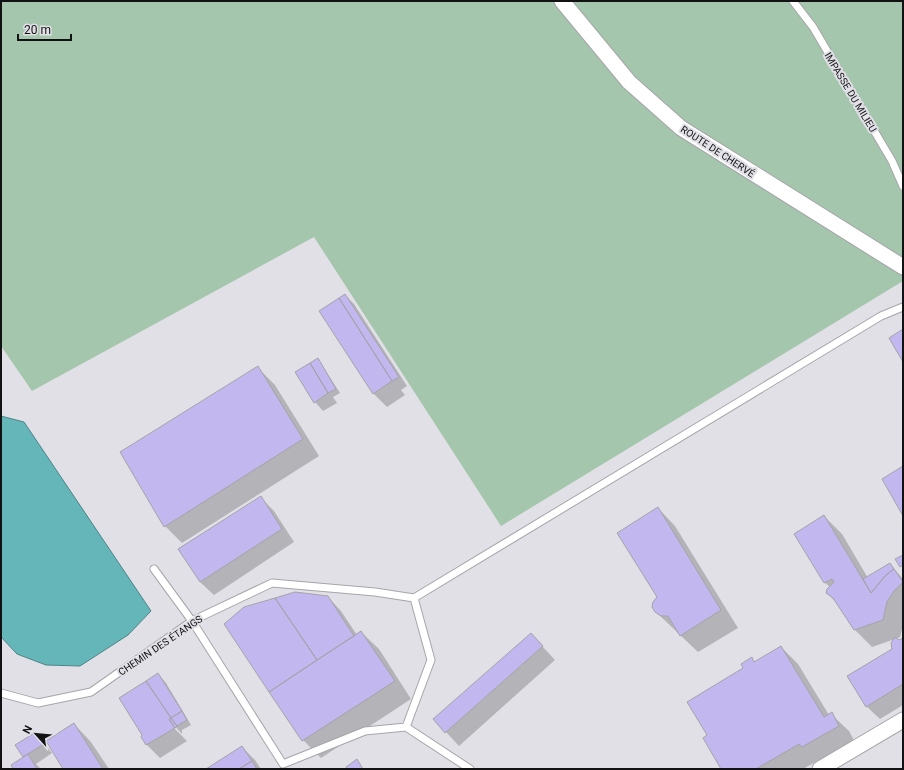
<svg xmlns="http://www.w3.org/2000/svg" width="904" height="770" font-family="Roboto,sans-serif">
<style>
.green{fill:#a4c6ac}
.water{fill:#65b6b9;stroke:#4c8588}
.shadow{fill:#0003}
.building{fill:#c3b7ef;stroke:#a4a3a8}
.lines{fill:none;stroke-linecap:round;stroke-linejoin:round}
.service-casing{stroke:#a6a5aa;stroke-width:9}
.minor-casing{stroke:#a6a5aa;stroke-width:17}
.service{stroke:#fff;stroke-width:7}
.minor{stroke:#fff;stroke-width:15}
.labels{text-anchor:middle;stroke-width:4;stroke-linejoin:round;paint-order:stroke}
.street-label{font-size:10px;fill:#121214;stroke:#e1e0e6}
</style>
<rect width="100%" height="100%" fill="#e1e0e6"/>
<path class="green" d="M1,1H903V281L501,526L314,237L32,391L1,346Z"/>
<path class="water" d="M1,416L24,422L151,611L128,635L80,666L46,665L17,654L1,637Z"/>
<path class="shadow" d="M345,295L354,304L407,386L401,390L405,395L387,407L373,393Z
M318,359L340,393L333,397L337,403L323,411L315,402Z
M258,368L275,385L319,456L182,543L165,526Z
M261,498L274,511L294,542L214,595L200,582Z
M658,508L675,526L738,628L698,652L656,612L658,597Z
M824,516L842,534L868,578L890,564L903,579V626L900,637L896,639L899,641L903,639V705L880,719L866,706L893,649L895,639L872,647L854,629L838,604L827,593L830,587L824,582Z
M328,597L341,611L357,635L361,632L379,649L411,699L321,758L303,740L226,624Z
M531,634L555,660L459,746L434,719Z
M781,647L798,664L829,715L831,714L849,731L856,744L820,764L817,761L803,769H722L709,736L751,658L755,662Z
M158,674L166,683L191,725L182,730V734L172,723L171,725L187,741L160,758L147,745L142,737Z
M74,724L91,742L109,769H65Z
M36,733L52,753L36,764L41,769H15L24,757L17,745Z
M242,747L255,760L261,769H208Z"/>
<path class="building" d="M345,294L399,377L392,381L339,298Z
M339,298L392,381L373,394L319,311Z
M903,329V362L889,338Z
M318,358L336,389L328,393L310,363Z
M310,363L328,393L314,403L295,372Z
M258,366L303,439L164,527L120,452Z
M903,466V516L882,479Z
M261,496L282,529L200,582L178,549Z
M658,507L721,610L680,636L668,616H661L655,612L652,607L653,602L657,597L617,533Z
M824,515L871,593L886,575L894,569L903,582L894,591L887,602L883,620L854,630L833,598L826,593L827,589L834,582L832,579L824,583L794,534Z
M903,555V565L900,567L895,559Z
M890,563L894,569L886,575L871,593L863,579Z
M295,592L328,596L354,636L317,660L275,598Z
M275,598L317,660L269,692L224,624L244,607Z
M361,631L395,681L302,741L269,692Z
M531,633L543,646L445,733L433,719Z
M895,637L899,640L903,638V684L866,707L847,676L892,649L891,643Z
M781,646L824,717L832,712L839,726L802,747L799,744L756,769H721L703,738L707,735L687,702L743,668L741,664L752,657L754,662Z
M158,673L182,711L171,718L146,681Z
M146,681L171,718L169,719L175,728L146,745L141,737L142,735L119,698Z
M182,711L187,720L177,726L171,718Z
M171,718L177,726L175,728L169,719Z
M74,723L103,769H63L46,741Z
M36,732L44,744L23,757L15,745Z
M242,746L252,761L239,769H206Z
M28,754L37,769H13L11,765Z
M357,759L363,769H347L346,767Z
M252,761L257,769H239Z"/>
<g class="lines">
<defs>
<path id="service" d="M793,1L813,27L892,161L903,186
M154,569L192,621L283,764L365,731L406,727
M414,598L881,316L903,307
M414,598L431,660L406,727L470,769
M1,693L38,703L91,692L192,621L272,583L375,592L414,598"/>
<path id="minor" d="M562,1L629,82L681,128L903,267
M820,769L903,720"/>
</defs>
<use href="#service" class="service-casing"/>
<use href="#minor" class="minor-casing"/>
<use href="#service" class="service"/>
<use href="#minor" class="minor"/>
</g>
<g class="labels">
<g class="street-label">
<text transform="translate(851 92) rotate(59)" y="4">IMPASSE DU MILIEU</text>
<text transform="translate(718 151) rotate(33)" y="4">ROUTE DE CHERVÉ</text>
<text transform="translate(160 645) rotate(-34)" y="4">CHEMIN DES ÉTANGS</text>
</g>
</g>
<rect width="904" height="770" fill="none" stroke="#121214" stroke-width="4"/>
<g transform="translate(36 734) rotate(297)" stroke="#e1e0e6" stroke-width="3" paint-order="stroke">
<path d="M0-3L7 15L0 10L-7 15Z" fill="#121214"/>
<text y="-6" font-size="11" font-weight="bold" text-anchor="middle" fill="#121214">N</text>
</g>
<path d="M18 34v6h53v-6" fill="none" stroke="#121214" stroke-width="2"/>
<text x="24" y="34" font-size="12" fill="#121214" stroke="#e1e0e6" stroke-width="3" paint-order="stroke">20 m</text>
</svg>
